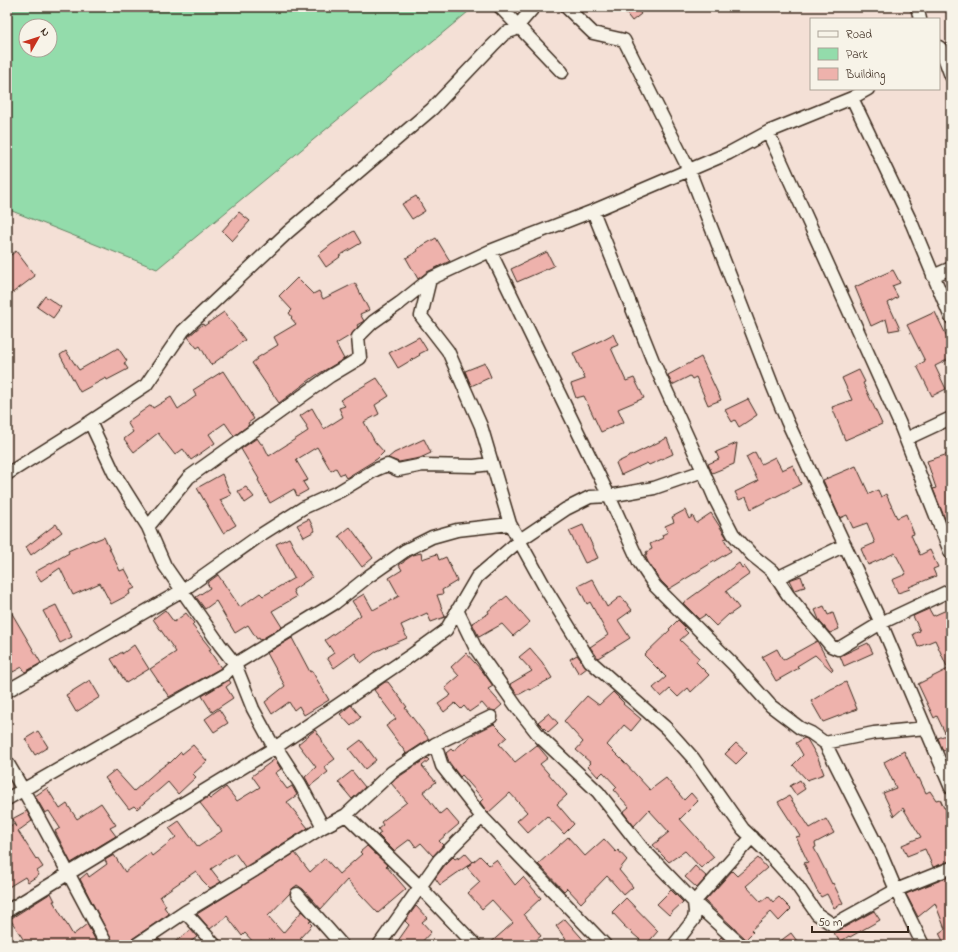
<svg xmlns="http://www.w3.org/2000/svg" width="958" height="952" font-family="'Indie Flower',sans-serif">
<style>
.green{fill:#93dcab;stroke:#678364;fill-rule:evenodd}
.building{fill:#eeb2ac;stroke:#3b2a1e}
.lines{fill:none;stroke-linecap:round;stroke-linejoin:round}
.street-casing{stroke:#3b2a1e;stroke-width:15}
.street{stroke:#f7f3e8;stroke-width:12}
</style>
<rect width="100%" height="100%" fill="#f4e0d6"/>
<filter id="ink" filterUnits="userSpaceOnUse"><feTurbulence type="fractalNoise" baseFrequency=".025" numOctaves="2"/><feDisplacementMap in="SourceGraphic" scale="8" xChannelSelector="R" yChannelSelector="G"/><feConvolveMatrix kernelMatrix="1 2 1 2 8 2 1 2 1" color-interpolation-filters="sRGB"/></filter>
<g filter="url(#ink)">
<path class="green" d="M7,7H474L157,269L7,209ZM26,26H50V50H26Z"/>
<path class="building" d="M621,7H636L641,14L632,21Z
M416,196L425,211L412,219L402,204Z
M239,212L250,221L232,241L222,231Z
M354,231L361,243L339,256L340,257L326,267L318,255L332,244Z
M436,238L450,261L427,272L418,279L406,258L418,251L417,249Z
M16,251L35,276L11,294L7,289V258Z
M547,252L554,266L517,282L511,269Z
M893,270L900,283L892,286L898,297L888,303L900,329L889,331L886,319L871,326L855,287Z
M297,278L313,294L319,291L323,299L355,283L369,310L360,314L364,321L357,325L358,327L351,335L336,344L344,359L315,376L279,403L252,363L257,359V358L278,345L274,337L296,324L291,318L292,317L289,313L292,310L279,296Z
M45,296L61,307L53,318L37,307Z
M224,312L245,340L211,365L200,346L197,348L188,337L203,324L204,326Z
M935,312L951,345V358L935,366L946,389L932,396L917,366L925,361L907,325Z
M613,334L618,345L611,348L626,381L634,378L644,398L618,409L624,422L601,432L584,396L576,398L571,384L585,379L573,353L602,340Z
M419,337L427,350L419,354L420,355L398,368L389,353Z
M118,348L127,361L124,363L128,369L107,380L106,378L80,392L60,355L66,351L79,370Z
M701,357L721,400L708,405L696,377L692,379L690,376L672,385L668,375Z
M485,363L491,377L471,386L465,371Z
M859,370L865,382L863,383L882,424L845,440L832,407L852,400L842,378Z
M223,371L254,419L248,423L249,425L234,436L225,423L209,434L215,443L191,460L183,449L175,455L158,433L134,452L124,439L133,432L127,422L151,405L153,408L171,397L178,409L196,396L193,390Z
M377,378L389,396L375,405L379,414L364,422L375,442L384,452L377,459L346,478L343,473L340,475L336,468L331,471L317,447L296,460L308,480L303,482L308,490L297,496L294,489L270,503L258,480L259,479L241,449L257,438L261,444H263L269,456L308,431L306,427L307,426L300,416L312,408L324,429L343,417L339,408L345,406L340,400Z
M748,399L757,415L739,427L735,420L732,422L725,410Z
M667,438L673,454L649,465L647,463L621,475L616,463Z
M424,439L431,453L420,458L399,462L388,458L394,453Z
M737,443L734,464L712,473L708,464L719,459L716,452Z
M755,452L761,464L775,457L782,470L793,465L801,484L751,509L746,497L739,500L735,492L758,481L746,457Z
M951,453V534L933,489L936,488L927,461Z
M856,466L869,494L878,490L881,497L886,494L897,518L906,514L914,534L911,535L920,555L930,550L938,567L933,569L936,576L909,587L910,589L898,593L892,580L906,574L895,553L868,565L861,549L875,543L867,523L853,528L847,515L840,518L823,480Z
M222,474L231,495L220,500L236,525L223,533L197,488Z
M246,487L254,497L245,503L238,491Z
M685,510L689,519L693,516L696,523L711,513L727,538L724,539L731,551L669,589L661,581L648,562L645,555L647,554L646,552L652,549L650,544L663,538L662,535L668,532L665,526L674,522L672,517Z
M309,519L315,531L304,537L297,525Z
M56,524L62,532L31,555L26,547Z
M583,525L598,558L585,563L569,531Z
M350,527L373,558L362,567L339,536Z
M104,537L120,571L125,569L135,588L129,591L130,594L111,604L100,583L73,595L60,568L41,581L35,572L69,553L68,551L93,540L94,541Z
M289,538L299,557L312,577L293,590L296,597L272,611L282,627L260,640L259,638L257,639L248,625L235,633L216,601L205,609L196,597L210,588L207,583L218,575L240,607L260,593L263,596L294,578L276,544Z
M421,553L422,559L437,554L439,560L446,557L457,581L442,590L443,594L437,595L445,617L431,622L427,613L401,625L407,638L377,651L361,663L355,653L334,668L327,658L334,653L325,640L361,615L352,601L364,594L373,610L399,596L389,578L402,570L399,565L404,562V561L413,555Z
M739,563L742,568L744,566L750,574L726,591L739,608L729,615V614L716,626L705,615L699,619L683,603Z
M801,576L805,587L794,590L789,580Z
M592,579L607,607L621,596L632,610L618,620L630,638L598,658L590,647L608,635L590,602L587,604L578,586Z
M507,596L530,622L513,636L502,624L479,637L472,623L489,613L488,611Z
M7,605L41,663L25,672L22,667L13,672L7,662V639L11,637L7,630Z
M56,605L72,637L60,643L43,611Z
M824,606L828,615L833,613L839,629L830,633L820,622L815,610Z
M951,608V747L943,751L938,738L946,735L937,716L934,718L918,684L948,669L935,640L918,647L913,634L920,631L913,616L929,609L933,616Z
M165,610L174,622L186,613L194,623L192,625L211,649L209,650L221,668L169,697L150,669L176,652L153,619Z
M678,620L686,628L684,629L688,633L680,640L699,658L696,662L709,675L691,692L688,688L678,697L670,689L661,697L653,688L666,677L644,655L670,630L669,629Z
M292,638L310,672L312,671L329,700L304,715L299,706L294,710L289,702L272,714L265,702L285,686L267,653Z
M817,641L833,670L832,671L815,655L797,666L799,668L776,681L762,657L777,649L783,660Z
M868,643L873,653L844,666L840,656Z
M134,645L149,669L126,683L111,659L122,652V654Z
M530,648L542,662L552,678L530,690L529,689L520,694H517L510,684L532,671L519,657Z
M466,653L483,672L493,686L488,689L502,705L495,711L488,710L482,703L469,712L464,706L461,709L455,703L444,712L438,704L451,695L445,688L459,676L451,667Z
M577,655L587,668L579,674L570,659Z
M90,680L100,697L76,712L66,695Z
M229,680L231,683L226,687L233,698L212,712L202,696Z
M385,682H388L407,707L405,708L429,739L403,756L406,753L386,726L396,719L374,690Z
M846,682L857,709L823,722L811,701L831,689Z
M613,692L624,703L623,704L641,719L631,731L624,725L607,745L624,762L650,790L666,778L684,800L691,793L698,801L680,819L714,857L701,868L685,851L669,862L661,854L653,845L669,832L649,810L634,826L623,812L629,807L614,790L617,787L603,772L598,777L588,766L591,763L576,750L583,742L564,721L587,696L599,705Z
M351,705L361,717L351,726L340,714Z
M219,709L228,723L214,732L205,719Z
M549,713L558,723L548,732L538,722Z
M494,724L507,737L499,744L515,762L537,745L548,758L540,764L567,795L557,804L574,824L564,834L547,816L528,833L517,821L527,812L510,793L488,813L480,802L483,799L462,775L460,777L449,762L446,753L451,749L453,751L472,735Z
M315,730L322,739L321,741L335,759L324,767L328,772L310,786L305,777L316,767L298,744Z
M38,731L48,747L35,755L25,739Z
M804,738L807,739L818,758L824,774L807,780L793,765L803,755L796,743Z
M361,740L376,760L365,769L349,749Z
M736,743L747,753L736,764L725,754Z
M193,745L207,761L193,774L196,777L178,794L168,782L137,809L134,806L129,809L105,778L115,770L134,791L157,771L169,762L170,763L181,752L182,754Z
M904,751L917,779L919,778L926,793L930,791L936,800L940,799L944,808H946V819L951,817V861L933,867L925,849L907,856L902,845L921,837L903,808L894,816L883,793L896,788L884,762Z
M427,758L429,760L422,766L436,782L423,792L440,814L446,809L459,824L439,841L443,845L433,856L421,843L416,847L410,839L394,851L378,835L381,833L378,829L383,825L381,822L407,802L391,783L397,778Z
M275,759L281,769L275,773L287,789L292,786L297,795L287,802L308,828L245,867L235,853L211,869L221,882L210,888L202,880L196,871L160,896L166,906L164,907L169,914L132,939L129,945H114L80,879L87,873L89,877L107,864L105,860L114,855L125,872L150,853L152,856L176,837L169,828L179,821L198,847L222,831L200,803L208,797L210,799L226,787L237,801L260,787L252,776Z
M352,771L365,787L352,799L338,782Z
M800,780L805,789L796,795L790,786Z
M47,788L60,809L67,804L77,819L101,803L116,825L110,828L116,836L71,863L55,831L60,828L49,811L45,813L35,796Z
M789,796L810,828L826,819L834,833L815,843L816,847L814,848L832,884L833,883L843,903L834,908L827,894L821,897L816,889L804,863L808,862L796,837L800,836L778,802Z
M27,811L32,821L18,831L36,859L37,858L43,867L37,871L39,875L28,882L25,877L7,888V827L14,824L16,827L12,819Z
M568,837L585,856L604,839L616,852L618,850L627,860L619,870L633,887L624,895L607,876L581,903L567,888L564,891L538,864Z
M367,846L387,865L386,866L406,889L378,913L347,880L321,909L303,889L297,885L292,889L290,893L268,916L283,933L302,911L311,921L309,922L312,925L300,938L307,945H256L245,933L242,936L227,916L210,929L197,914L295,853L310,872L325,858L339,874L362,854L360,852Z
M465,853L473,862L440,885L435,878L445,865L453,857L455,859L458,857V859Z
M480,856L489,865L496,860L515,885L523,877L541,898L524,914L541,936L530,945H488L513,923L492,900L482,909L468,893L480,882L467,867Z
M758,858L767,868L746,886L761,902L768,896L773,902L779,897L791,909L779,921L771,912L751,930L753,932L746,939L705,901L732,871L737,876Z
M695,866L707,877L697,888L685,877Z
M951,876V945H945L939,933L945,929L935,903L918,917L906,894Z
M671,890L683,902L669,915L657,904Z
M51,893L55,901H53L73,935L87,924L98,945H27L10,919Z
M626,898L658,931L646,945L624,926H625L612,912Z
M416,906L427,918L422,922L431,932L419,945H395L409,925L405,921Z
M874,911L880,920L850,937L849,936L840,942L834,933Z
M565,919L588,945H570L556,926Z
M191,930L197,937L186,945H173L172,944Z
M791,933L800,945H775Z
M721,937L730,945H714Z
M159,939L164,945H149Z"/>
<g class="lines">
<defs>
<path id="street" d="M500,7L562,72
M566,7L593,33L624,40L689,170L773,387L787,421L881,623L951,788
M917,7L920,19
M939,47L941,49L951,76
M852,98L912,224L951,318
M768,132L899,422L951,554
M593,211L653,361L703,471L716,501L733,534L752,555L772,571L788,595L831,646L838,649L881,623L951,590
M490,251L609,496L639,562L655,586L733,664L771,706L800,728L811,733L825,743L880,852L896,890L923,945
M933,276L951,268
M430,279L421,316L448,351L481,426L510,524L547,591L590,661L666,728L693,758L743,829L768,853L796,884L817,914L833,925L896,890L951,868
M90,422L114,473L148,527L165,566L220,645L235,664L253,709L271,742L276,747L300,784L323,827
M906,439L951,418
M7,474L90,422L146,385L183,331L288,232L432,109L492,46L505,33L514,30L534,7
M148,527L189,477L330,376L360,358L358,337L373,322L400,303L430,279L490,251L593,211L729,153L768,132L852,98L868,89
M777,578L845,545
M457,610L476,649L516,706L541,738L598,792L642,848L694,902L741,945
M7,691L183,590L262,534L303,508L340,491L375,470L387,465L398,470L423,465L474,466L491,464
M825,743L874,733L926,728
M435,744L442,766L482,817L605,945
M7,762C43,822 73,884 107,945
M7,799L225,674L235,664L335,603L369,576L406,550L432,537L457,530L510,524
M346,815L420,887L475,945
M297,894L342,945
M7,911L276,747L410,656L446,630L477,577L520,540L566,509L590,497L609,496L654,488L703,471
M185,912L215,945
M136,945L185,912L255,870L323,827L346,815L392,772L435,744L491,717
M379,945L439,860L482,817
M674,945L694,919L695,912L694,902L752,837"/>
</defs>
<use href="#street" class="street-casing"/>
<use href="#street" class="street"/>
</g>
</g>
<rect width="958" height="952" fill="none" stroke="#f7f3e8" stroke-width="24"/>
<rect x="12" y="12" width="934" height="928" fill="none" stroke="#3b2a1e" stroke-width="1.5" filter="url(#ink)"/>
<rect x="810" y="18" width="130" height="72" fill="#f7f3e8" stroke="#aca397"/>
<rect x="818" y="31" width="20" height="6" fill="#f7f3e8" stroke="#aca397"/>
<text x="846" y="38" font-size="12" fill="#3b2a1e">Road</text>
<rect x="818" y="48" width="20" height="12" fill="#93dcab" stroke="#aca397"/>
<text x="846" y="58" font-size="12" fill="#3b2a1e">Park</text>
<rect x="818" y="68" width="20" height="12" fill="#eeb2ac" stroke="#aca397"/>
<text x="846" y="78" font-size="12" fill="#3b2a1e">Building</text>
<g transform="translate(38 38) rotate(51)"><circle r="19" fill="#f7f3e8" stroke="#aca397"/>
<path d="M0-3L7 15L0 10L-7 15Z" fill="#c8321e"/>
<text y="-6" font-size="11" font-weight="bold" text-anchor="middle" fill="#3b2a1e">N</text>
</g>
<path d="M812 926v6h96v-6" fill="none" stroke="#3b2a1e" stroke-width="2"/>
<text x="818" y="926" font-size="12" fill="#3b2a1e" stroke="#f7f3e8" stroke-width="3" paint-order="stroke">50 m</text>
</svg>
